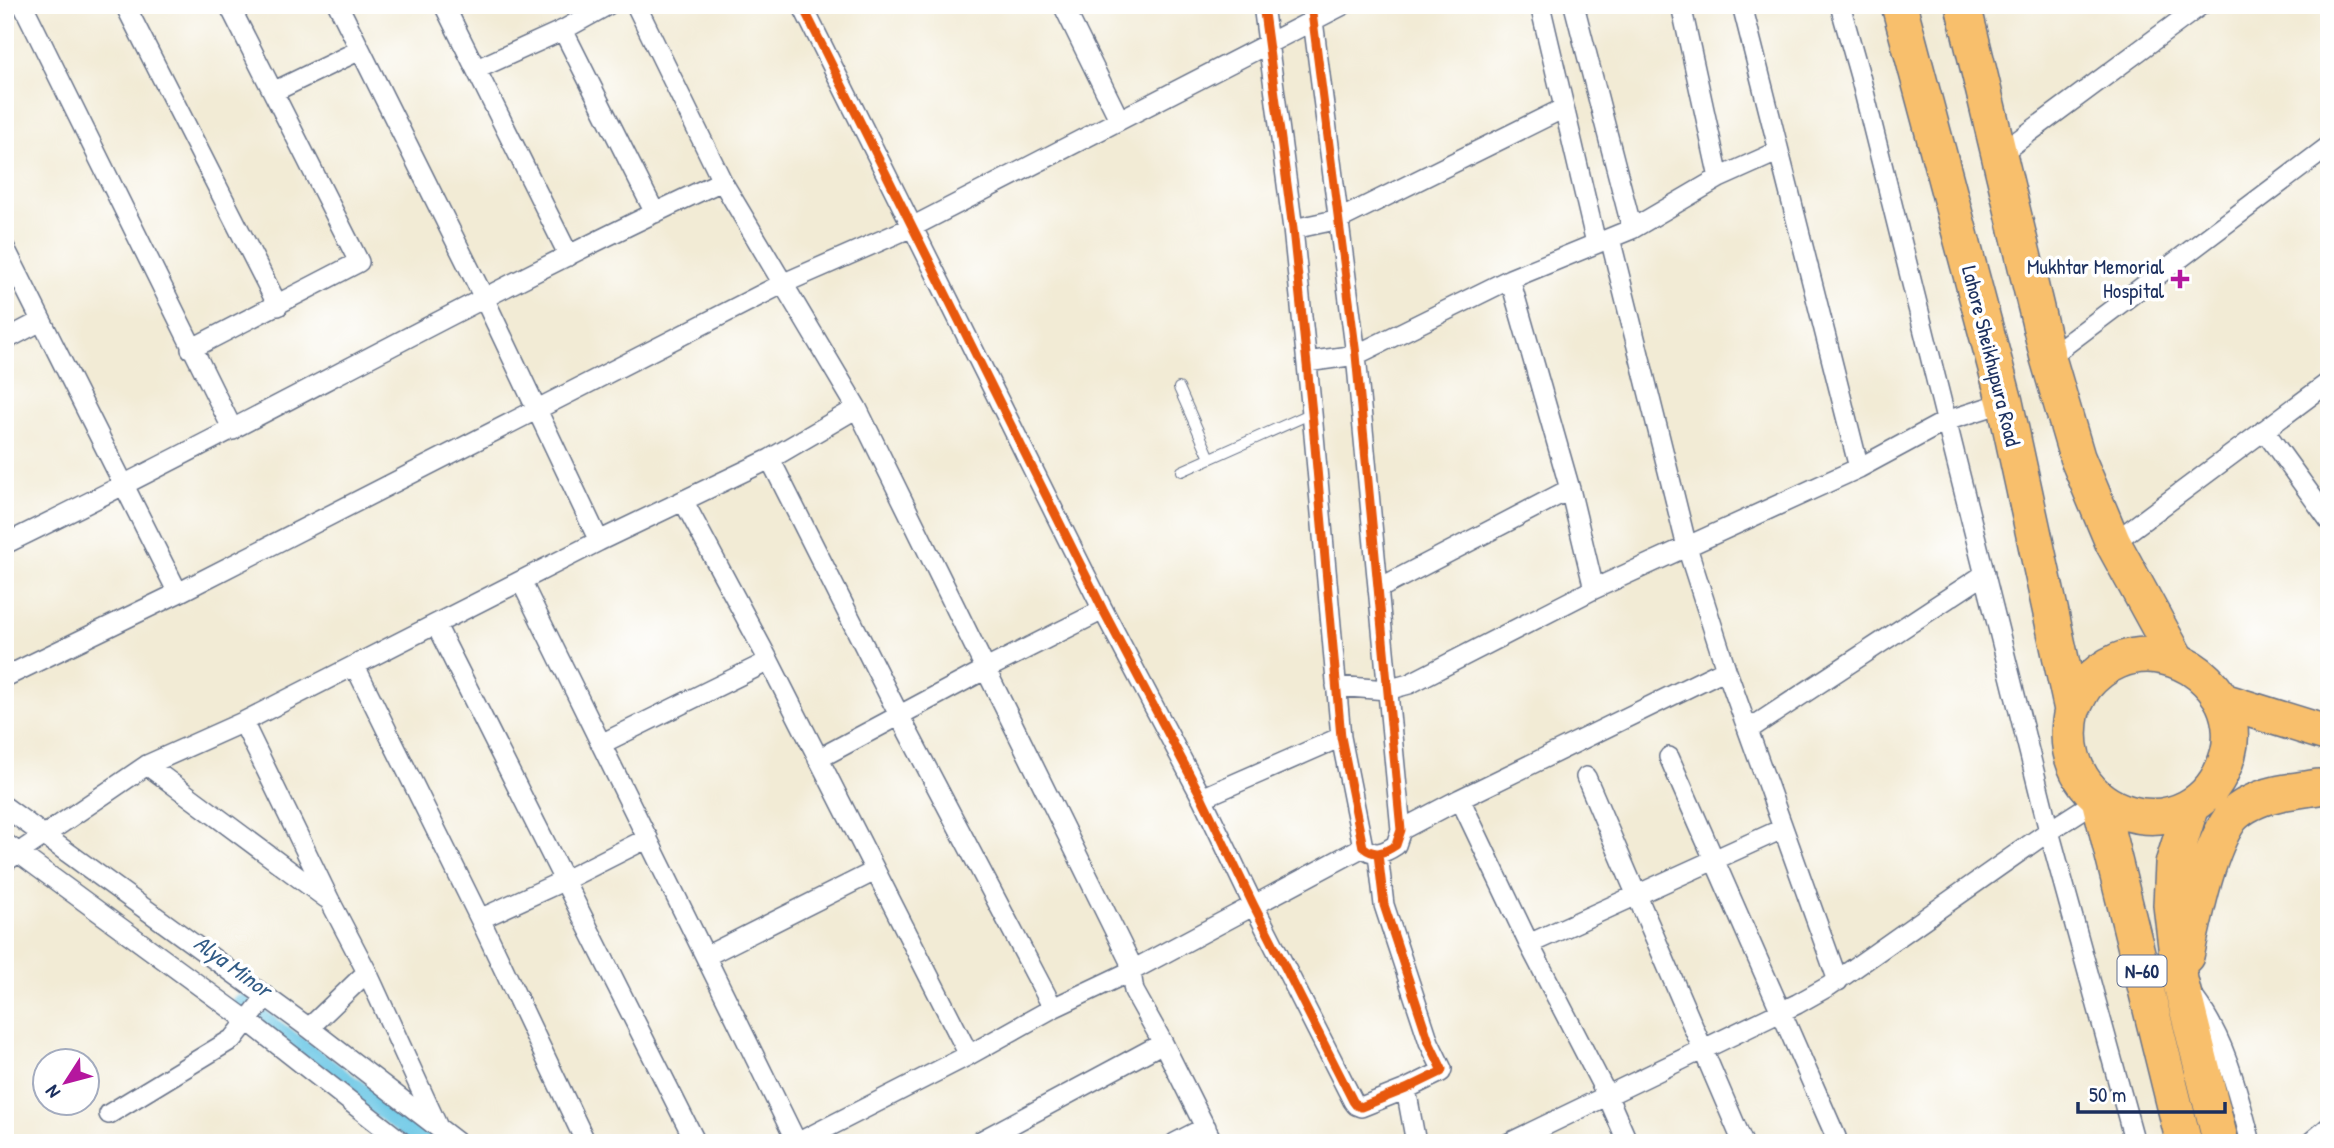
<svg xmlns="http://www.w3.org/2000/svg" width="2334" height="1148" font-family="'Patrick Hand',sans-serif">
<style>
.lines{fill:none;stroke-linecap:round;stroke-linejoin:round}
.canal{stroke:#67c6e5;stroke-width:21}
.lane-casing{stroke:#667188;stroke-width:12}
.street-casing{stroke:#667188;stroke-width:22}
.highway-casing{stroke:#667188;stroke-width:38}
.lane{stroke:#fff;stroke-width:10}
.street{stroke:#fff;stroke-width:19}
.highway{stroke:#f8bf6c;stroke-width:35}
.cycleway-casing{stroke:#fff;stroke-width:13}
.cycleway{stroke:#e8590c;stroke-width:9}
.poi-dot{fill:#b5179e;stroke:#fff;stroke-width:2.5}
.labels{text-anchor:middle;stroke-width:7;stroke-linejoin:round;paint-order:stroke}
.shield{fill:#fff;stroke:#5f6d8e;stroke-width:2}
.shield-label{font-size:19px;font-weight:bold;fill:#1b2f5e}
.poi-label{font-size:21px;fill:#1b2f5e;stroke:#fff;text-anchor:end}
.street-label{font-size:21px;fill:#1b2f5e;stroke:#fff}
.water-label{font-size:23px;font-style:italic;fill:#325c86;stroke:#fff}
</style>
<rect width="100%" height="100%" fill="#fff"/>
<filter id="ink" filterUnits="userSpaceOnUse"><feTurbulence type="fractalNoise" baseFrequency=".0143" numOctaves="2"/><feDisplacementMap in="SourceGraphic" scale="14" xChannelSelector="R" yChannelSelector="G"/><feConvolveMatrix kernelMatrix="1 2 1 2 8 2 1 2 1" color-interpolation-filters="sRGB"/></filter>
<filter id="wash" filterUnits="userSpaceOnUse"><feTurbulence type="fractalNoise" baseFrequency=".00686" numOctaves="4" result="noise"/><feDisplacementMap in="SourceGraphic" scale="28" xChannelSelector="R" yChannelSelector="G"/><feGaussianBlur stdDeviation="1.57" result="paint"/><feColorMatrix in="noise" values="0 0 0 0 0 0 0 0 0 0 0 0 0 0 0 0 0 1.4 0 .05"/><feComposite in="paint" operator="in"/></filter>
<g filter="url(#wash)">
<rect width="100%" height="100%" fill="#f2ebd5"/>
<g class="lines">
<path class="canal" d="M241,1005L429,1143"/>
</g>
</g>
<g filter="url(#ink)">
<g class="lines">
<defs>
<path id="lane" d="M1179,388L1210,458
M1182,471L1312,413"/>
<path id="street" d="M23,5L233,430
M125,5L278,306
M338,5L484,298L599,541
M444,5L569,256
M636,5L722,181L857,408L1129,960L1134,991L1163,1043L1213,1143
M802,5L1103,610L1202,798L1253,904L1353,1101L1356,1105L1361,1107L1406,1089L1441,1072L1442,1069L1429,1042L1384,905L1378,854
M1063,5L1119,119
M1263,5L1293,229L1312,413L1341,737L1363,847C1375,857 1384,853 1396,845L1401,830L1356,355L1311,5
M1540,5L1596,243
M1574,5L1632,229
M1681,5L1719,178
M1742,5L1859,468
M1840,5L1860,76L2049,831L2135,1143
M563,30L655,213
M477,69L563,30L608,5
M275,91L360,50
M2000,154L2201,5
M1293,229L1340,219L1564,108
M1610,238L1687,547L1726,669L1838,981
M5,248L178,593
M1510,279L1570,489L1594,589
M5,340L41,321
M191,349L359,262L229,5
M2048,358L2329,146
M1307,362L1356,355L1510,279L1632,229L1719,178L1777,152
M2264,430L2329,520
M770,459L899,715L1053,1008
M684,502L769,661L969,1055
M2113,543L2329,382
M5,544C246,427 479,294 722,181
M521,581L797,1143
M1378,589L1570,489
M436,625L696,1143
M355,666L480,919L586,1143
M5,677L178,593L782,284L912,227L1343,5
M1336,686L1387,690L1409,684L1594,589L1859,468L1946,421L2005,402
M243,722L330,901L367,972L437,1125
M1748,730L1985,574
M601,744L769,661
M1669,757L1836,1137
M818,759L986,669L1103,610
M147,765L326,898
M1586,777L1743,1143
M1202,798L1341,737
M1460,799L1529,944L1607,1095L1628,1143
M5,807L309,1028L458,1143
M1401,830L1460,799L1726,669
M5,843L249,1022L403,1143
M5,862L147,765L243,722L599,541L770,459L857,408
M480,919L565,880L648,838
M1529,944L1782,829
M706,956L875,871
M2194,998C2226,1040 2238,1093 2251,1143
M309,1028L367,972
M1406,1089L1416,1143
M109,1114L234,1038L265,998
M797,1143L969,1055L1053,1008L1131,971L1363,847
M977,1143L1163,1043
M1175,1143L1206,1127
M1509,1143L1797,1004L1829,986L2049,831L2099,799
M2310,1143L2329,1127"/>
<path id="highway" d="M1899,5L2005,402L2072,710C2047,820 2198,861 2228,754C2233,736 2230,713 2220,697C2189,648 2123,639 2085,686C2080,693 2076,702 2072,710
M1963,5L2048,358L2077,457L2113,543L2177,660
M2223,701L2329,734
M2099,799L2184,1143
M2191,806L2173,864L2171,905L2180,980L2221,1143
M2186,956C2195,916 2207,852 2230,819C2234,813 2244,806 2251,803C2272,792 2295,791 2318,787"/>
</defs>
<use href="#lane" class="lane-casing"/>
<use href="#street" class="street-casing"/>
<use href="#highway" class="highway-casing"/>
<use href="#lane" class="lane"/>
<use href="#street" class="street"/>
<use href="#highway" class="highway"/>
<defs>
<path id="cycleway" d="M802,5L1103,610L1202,798L1253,904L1353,1101L1356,1105L1361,1107L1406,1089L1441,1072L1442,1069L1429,1042L1384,905L1378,854
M1263,5L1293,229L1312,413L1341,737L1363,847C1375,857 1384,853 1396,845L1401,830L1356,355L1311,5"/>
</defs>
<use href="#cycleway" class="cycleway-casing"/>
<use href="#cycleway" class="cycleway"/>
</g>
</g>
<path class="poi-dot" d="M2176.5 268.5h7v7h7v7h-7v7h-7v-7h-7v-7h7z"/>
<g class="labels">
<rect class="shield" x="2117.5" y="955.5" width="49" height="31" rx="5"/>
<g class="shield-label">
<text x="2142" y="978">N-60</text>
</g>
<g class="poi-label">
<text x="2164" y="274">Mukhtar Memorial<tspan x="2164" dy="24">Hospital</tspan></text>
</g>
<g class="street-label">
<text transform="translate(1991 356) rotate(76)" y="7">Lahore Sheikhupura Road</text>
</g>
<g class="water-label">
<text transform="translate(233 966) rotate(36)" y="8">Alya Minor</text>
</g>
</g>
<rect width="2334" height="1148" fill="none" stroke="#fff" stroke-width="28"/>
<g transform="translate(66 1082) rotate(234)"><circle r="33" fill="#ffffff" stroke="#a4acbf" stroke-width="2"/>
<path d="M0-5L12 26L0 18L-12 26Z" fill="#b5179e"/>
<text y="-10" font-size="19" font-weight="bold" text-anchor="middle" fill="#1b2f5e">N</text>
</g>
<path d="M2078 1102v10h147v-10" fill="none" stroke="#1b2f5e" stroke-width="3.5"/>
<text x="2089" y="1102" font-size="21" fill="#1b2f5e" stroke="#ffffff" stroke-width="5" paint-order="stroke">50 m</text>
</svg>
